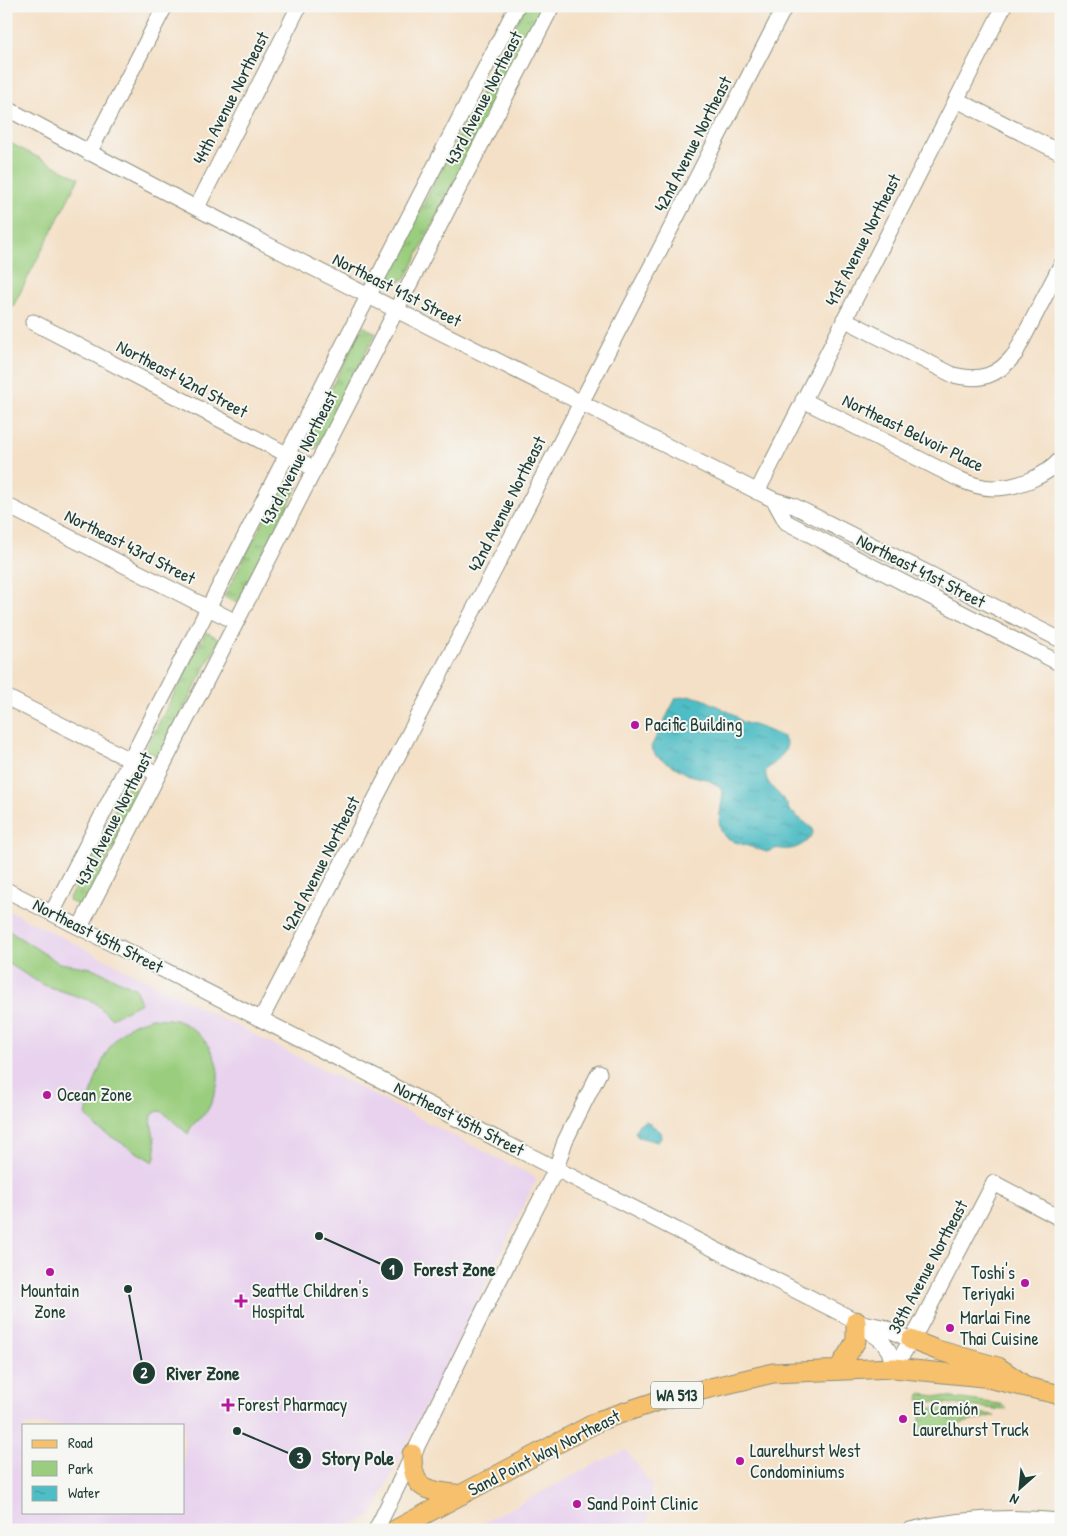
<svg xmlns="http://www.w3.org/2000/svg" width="1067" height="1536" font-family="'Patrick Hand',sans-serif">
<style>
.built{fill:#e8d2ee;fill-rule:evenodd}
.grass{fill:url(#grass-tufts);stroke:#5c8558}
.green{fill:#9acd7d;stroke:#5c8558}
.water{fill:url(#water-ripples);stroke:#377d7c}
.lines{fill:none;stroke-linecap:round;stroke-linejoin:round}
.minor-casing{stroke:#8a8e7d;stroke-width:17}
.major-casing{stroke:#8a8e7d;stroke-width:21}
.minor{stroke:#fff;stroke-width:15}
.major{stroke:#f7c06c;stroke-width:19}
.poi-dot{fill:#b5179e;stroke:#f6f6f2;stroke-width:2}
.labels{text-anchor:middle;stroke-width:4;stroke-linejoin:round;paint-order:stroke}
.shield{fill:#f6f6f2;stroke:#60746d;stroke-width:1}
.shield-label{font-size:16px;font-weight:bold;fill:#1f3d34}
.street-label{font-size:18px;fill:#1f3d34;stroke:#f6f6f2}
.poi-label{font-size:18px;fill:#1f3d34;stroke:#f6f6f2;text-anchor:start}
.leader{fill:none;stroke:#1f3d34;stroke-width:2}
.callout-dot{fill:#1f3d34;stroke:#f6f6f2;stroke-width:2}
.mark-label{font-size:15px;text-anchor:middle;font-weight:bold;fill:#fff}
.callout-label{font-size:19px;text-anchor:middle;font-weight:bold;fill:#1f3d34;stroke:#f6f6f2;stroke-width:4;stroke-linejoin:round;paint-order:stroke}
</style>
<defs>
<pattern id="grass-tufts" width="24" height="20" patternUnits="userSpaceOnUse" patternTransform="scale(1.25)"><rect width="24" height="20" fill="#9acd7d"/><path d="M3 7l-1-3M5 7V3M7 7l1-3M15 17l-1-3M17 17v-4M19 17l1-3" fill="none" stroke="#7da867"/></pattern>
<pattern id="water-ripples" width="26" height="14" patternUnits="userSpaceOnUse" patternTransform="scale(1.25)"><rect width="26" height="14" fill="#4fbdc5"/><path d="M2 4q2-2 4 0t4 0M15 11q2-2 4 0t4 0" fill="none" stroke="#419ba1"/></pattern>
</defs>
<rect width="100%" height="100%" fill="#f6f6f2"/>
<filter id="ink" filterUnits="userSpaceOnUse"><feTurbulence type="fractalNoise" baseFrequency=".02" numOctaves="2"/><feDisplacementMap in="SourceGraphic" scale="10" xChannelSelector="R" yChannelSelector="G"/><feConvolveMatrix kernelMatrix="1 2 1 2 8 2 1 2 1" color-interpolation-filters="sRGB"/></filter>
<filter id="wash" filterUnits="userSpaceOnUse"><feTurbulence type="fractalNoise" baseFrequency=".0096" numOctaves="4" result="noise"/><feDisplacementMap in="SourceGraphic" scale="20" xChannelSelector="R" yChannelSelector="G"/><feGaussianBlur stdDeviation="1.12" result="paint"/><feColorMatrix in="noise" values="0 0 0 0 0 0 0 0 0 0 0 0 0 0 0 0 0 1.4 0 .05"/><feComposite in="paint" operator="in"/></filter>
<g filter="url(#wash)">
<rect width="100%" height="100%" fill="#f4e0c6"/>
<path class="built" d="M6,909L537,1178L372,1515L344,1530H6ZM24,1425H184V1512H24Z
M626,1450L652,1486L647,1530H469L599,1462Z"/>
<path class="grass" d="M525,6H544L406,278L397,283L391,279L389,271Z
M363,326L376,333L316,449L303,442Z
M285,479L298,486L237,603L224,597Z
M206,632L220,639L159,757L145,750Z
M127,785L142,793L83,908L68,900Z
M920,1394L1001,1404L1007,1409L1003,1410L919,1400Z
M920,1407L995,1415L920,1434Z"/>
<path class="green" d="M6,141L79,178L6,320Z
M6,929L59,963L92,968L135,988L141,1003L111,1018L94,1002L41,984L6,962Z
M151,1018C159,1019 168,1018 175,1020C203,1028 227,1064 215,1093C213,1099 210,1106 207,1111C200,1120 191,1123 188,1134L163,1112L158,1111L152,1115C149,1132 161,1146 153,1162L97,1128L86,1115C93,1086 103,1043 130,1026C136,1022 145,1021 151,1018Z"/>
<path class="water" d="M691,696L703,699L733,714L742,722L760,727L783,737L787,744C784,756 776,762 766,770C763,787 786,795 789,810L812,828L813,833C810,840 799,848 791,849C779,851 782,845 767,852L729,840L721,831L719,821L723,793L719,786L706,779L689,775L671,765L656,756L651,747L676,698Z
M646,1121L660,1131L661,1138L658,1142L638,1137L635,1131L639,1124Z"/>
</g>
<g filter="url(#ink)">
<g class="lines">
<defs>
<path id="minor" d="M957,100L1061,153
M6,108C259,244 518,370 774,500L794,506L1061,640
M89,153L165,6
M197,207L299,6
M844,319L953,375C980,382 998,376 1015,354L1061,265
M33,322L315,469
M803,400L959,479C970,484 981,488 993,488C1017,488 1045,477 1061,459
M757,492L1004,6
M774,500L786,522L1061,664
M6,505L236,622
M6,697L158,774
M6,890L856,1321L882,1341L889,1351L894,1368
M52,913L517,6
M80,927L552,6
M261,1019L581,403L785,6
M857,1322L883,1327L911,1340
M894,1368L918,1329L994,1183L1061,1219
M376,1530L483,1312L556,1169L565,1141L599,1073
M910,1530C960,1518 1010,1516 1061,1521"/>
<path id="major" d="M911,1340L937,1350L998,1367L1020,1382
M838,1370L856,1341V1321
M412,1454C412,1493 428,1490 461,1495
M395,1530L601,1420L664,1399L773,1373L894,1368L983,1377L1061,1395"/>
</defs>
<use href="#minor" class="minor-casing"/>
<use href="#major" class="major-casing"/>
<use href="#minor" class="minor"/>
<use href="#major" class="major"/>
</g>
</g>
<g class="poi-dot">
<circle cx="635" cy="725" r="5"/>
<circle cx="47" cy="1095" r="5"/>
<circle cx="50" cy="1272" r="5"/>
<circle cx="1025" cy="1283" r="5"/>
<path d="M238.5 1293.5h5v5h5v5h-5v5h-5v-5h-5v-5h5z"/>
<circle cx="950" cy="1328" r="5"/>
<path d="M225.5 1397.5h5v5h5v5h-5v5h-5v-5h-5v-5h5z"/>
<circle cx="903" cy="1419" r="5"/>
<circle cx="740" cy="1461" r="5"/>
<circle cx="577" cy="1504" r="5"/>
</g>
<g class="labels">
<rect class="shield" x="651" y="1381.5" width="52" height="27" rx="4"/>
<g class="shield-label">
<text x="677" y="1401">WA 513</text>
</g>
<g class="street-label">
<text transform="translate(231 98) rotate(-63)" y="6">44th Avenue Northeast</text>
<text transform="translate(484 98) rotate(-63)" y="6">43rd Avenue Northeast</text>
<text transform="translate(693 144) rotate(-63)" y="6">42nd Avenue Northeast</text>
<text transform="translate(863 240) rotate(-63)" y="6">41st Avenue Northeast</text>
<text transform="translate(397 290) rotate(27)" y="6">Northeast 41st Street</text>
<text transform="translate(182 379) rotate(28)" y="6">Northeast 42nd Street</text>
<text transform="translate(913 433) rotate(26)" y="6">Northeast Belvoir Place</text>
<text transform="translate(299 458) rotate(-63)" y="6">43rd Avenue Northeast</text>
<text transform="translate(507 504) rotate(-63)" y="6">42nd Avenue Northeast</text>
<text transform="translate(130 547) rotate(27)" y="6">Northeast 43rd Street</text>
<text transform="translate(921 571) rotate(27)" y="6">Northeast 41st Street</text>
<text transform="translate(114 819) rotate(-63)" y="6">43rd Avenue Northeast</text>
<text transform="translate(321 864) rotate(-63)" y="6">42nd Avenue Northeast</text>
<text transform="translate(98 936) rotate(27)" y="6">Northeast 45th Street</text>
<text transform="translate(459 1119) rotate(27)" y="6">Northeast 45th Street</text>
<text transform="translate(928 1267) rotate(-62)" y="6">38th Avenue Northeast</text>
<text transform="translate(544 1453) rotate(-27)" y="6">Sand Point Way Northeast</text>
</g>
<g class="poi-label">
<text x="645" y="731">Pacific Building</text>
<text x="57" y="1101">Ocean Zone</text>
<text x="1015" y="1279" text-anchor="end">Toshi's<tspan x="1015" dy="21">Teriyaki</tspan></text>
<text x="50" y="1297" text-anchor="middle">Mountain<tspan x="50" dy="21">Zone</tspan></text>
<text x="252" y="1297">Seattle Children's<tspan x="252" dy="21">Hospital</tspan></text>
<text x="960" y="1324">Marlai Fine<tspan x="960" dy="21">Thai Cuisine</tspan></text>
<text x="238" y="1411">Forest Pharmacy</text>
<text x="913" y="1415">El Camión<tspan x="913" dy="21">Laurelhurst Truck</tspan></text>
<text x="750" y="1457">Laurelhurst West<tspan x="750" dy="21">Condominiums</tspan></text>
<text x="587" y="1510">Sand Point Clinic</text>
</g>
</g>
<path class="leader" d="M319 1236L392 1269M128 1289L144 1373M237 1431L300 1458"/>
<g class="callout-dot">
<circle cx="319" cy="1236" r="5"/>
<circle cx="128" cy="1289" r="5"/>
<circle cx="237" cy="1431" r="5"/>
<circle cx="392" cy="1269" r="12"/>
<circle cx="144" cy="1373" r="12"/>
<circle cx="300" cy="1458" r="12"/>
</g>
<g class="mark-label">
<text x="392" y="1275">1</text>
<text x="144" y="1378">2</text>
<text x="300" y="1463">3</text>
</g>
<g class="callout-label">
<text x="455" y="1276">Forest Zone</text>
<text x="203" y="1380">River Zone</text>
<text x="358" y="1465">Story Pole</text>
</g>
<rect width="1067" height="1536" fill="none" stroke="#f6f6f2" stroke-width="25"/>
<rect x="22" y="1424" width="162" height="90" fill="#f6f6f2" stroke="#a0aca6"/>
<rect x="32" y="1440" width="25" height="8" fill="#f7c06c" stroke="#a0aca6"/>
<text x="68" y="1448" font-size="15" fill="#1f3d34">Road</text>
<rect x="32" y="1461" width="25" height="15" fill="#9acd7d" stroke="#a0aca6"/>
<text x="68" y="1474" font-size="15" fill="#1f3d34">Park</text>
<rect x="32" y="1486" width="25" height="15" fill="url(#water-ripples)" stroke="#a0aca6"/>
<text x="68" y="1498" font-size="15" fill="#1f3d34">Water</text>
<g transform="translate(1020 1488) rotate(207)" stroke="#f6f6f2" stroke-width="4" paint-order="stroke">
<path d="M0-4L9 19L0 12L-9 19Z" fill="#1f3d34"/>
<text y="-8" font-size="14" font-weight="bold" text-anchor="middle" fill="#1f3d34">N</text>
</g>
</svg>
